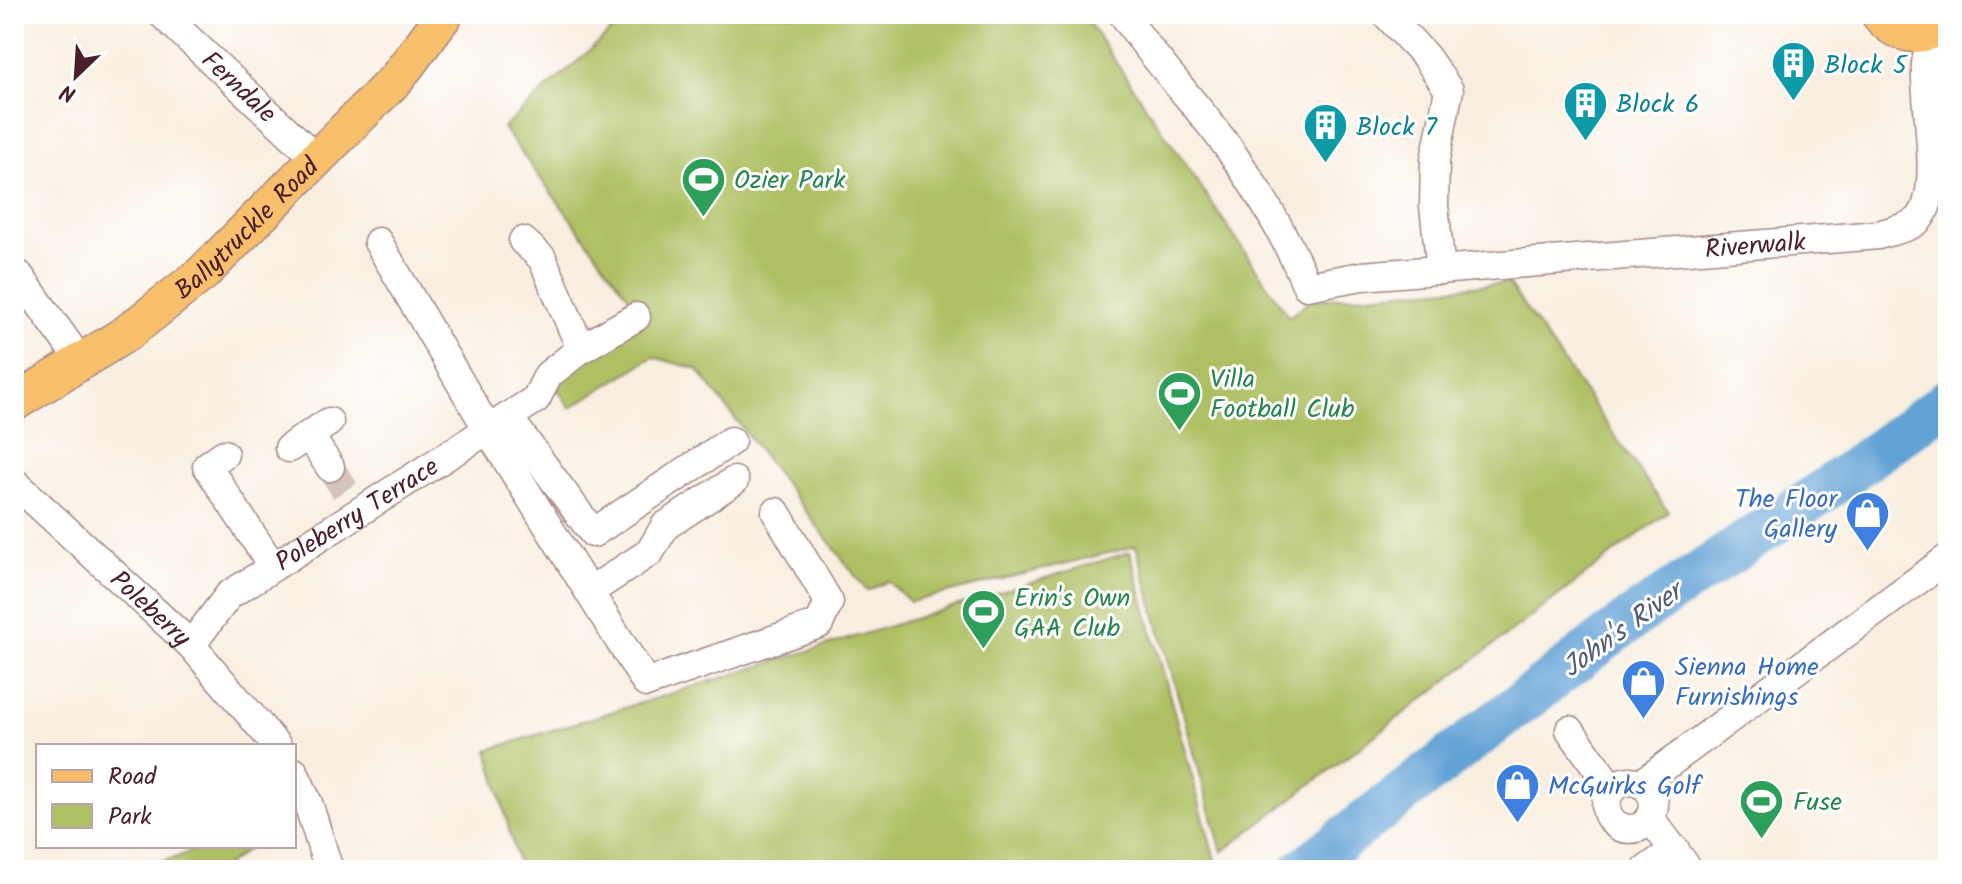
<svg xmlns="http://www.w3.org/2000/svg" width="1962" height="884" font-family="Kalam,sans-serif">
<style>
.green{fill:#aec064;stroke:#7c7048;stroke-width:2}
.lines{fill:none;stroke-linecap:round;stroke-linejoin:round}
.river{stroke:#63a2d5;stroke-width:44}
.minor-tunnel{stroke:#d6c5bd;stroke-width:28;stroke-dasharray:28 14;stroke-linecap:butt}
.minor-casing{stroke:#a28786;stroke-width:31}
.major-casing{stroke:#a28786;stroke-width:39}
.minor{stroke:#fff;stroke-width:28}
.major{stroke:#f8bf6c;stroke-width:36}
.labels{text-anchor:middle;stroke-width:6;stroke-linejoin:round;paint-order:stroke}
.culture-label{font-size:26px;fill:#0d838f;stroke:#fff;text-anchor:start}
.street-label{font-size:26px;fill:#4a1f2b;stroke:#fff}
.leisure-label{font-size:26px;fill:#27864d;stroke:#fff;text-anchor:start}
.shop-label{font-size:26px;fill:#366cbe;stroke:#fff;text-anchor:start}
.water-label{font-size:28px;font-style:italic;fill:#555a77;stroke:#fff}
</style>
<rect width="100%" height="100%" fill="#fff"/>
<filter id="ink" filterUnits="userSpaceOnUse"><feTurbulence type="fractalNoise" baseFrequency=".0125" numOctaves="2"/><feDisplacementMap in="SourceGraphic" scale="16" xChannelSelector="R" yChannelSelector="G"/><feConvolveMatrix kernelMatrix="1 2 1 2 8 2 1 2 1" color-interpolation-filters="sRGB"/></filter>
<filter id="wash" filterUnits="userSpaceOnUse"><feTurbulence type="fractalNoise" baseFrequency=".006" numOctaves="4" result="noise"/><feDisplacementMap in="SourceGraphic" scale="32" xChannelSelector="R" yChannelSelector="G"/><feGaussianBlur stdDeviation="1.8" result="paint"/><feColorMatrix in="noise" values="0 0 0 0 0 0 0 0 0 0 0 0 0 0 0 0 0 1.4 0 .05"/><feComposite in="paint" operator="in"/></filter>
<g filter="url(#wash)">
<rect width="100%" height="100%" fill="#f9efe1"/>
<path class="green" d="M630,14H1083L1289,317L1310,300L1508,283L1668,512L1222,852L1136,546L910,602L888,581L867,591L697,369L653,357L570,408L554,383L637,308L503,128Z
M1130,552L1215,860L1203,870H520L488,750Z
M202,846H252L220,870H131L177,857Z"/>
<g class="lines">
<path class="river" d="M1302,870L1634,617L1826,489L1948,400"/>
</g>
</g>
<g filter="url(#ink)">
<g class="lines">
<path class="minor-tunnel" d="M330,467L348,495"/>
<defs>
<g id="minor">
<path id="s1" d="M162,14L317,159"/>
<path id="s2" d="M1123,14C1155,61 1194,101 1227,146C1259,191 1286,236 1307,286L1362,276L1878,235C1890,231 1910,228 1918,220C1945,193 1923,101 1926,63C1928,48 1935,36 1944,24"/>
<path d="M1386,14L1426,57L1449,90L1435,160L1434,206L1441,270"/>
<path d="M523,241L542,258L581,349"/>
<path d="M378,242L488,430L646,683L819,624L829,602L776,512"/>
<path d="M19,275L81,362"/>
<path d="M508,417L593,533L731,441"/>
<path d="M309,435L330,467"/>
<path d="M289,448L329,422"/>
<path d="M224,454L207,466L273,567"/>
<path id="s3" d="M14,482L191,645L277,746"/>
<path d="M589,592L650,552L665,526L734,481"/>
<path id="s4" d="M191,645L229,595L536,399L548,375L581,349L636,317"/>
<path d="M1570,730L1612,789"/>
<path d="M294,772L308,803L329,870"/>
<circle cx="1630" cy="805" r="24"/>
<path d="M1641,784L1948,558"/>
<path d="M1650,818L1689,870"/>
<path d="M1646,870L1675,849"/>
</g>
<g id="major">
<path d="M1879,14C1896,38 1928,41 1948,19"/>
<path id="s5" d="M14,403L127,333L203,273L397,78L445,14"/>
</g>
</defs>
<use href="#minor" class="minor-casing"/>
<use href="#major" class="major-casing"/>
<use href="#minor" class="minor"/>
<use href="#major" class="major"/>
</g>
</g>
<defs>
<symbol id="building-pin" viewBox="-11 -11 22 30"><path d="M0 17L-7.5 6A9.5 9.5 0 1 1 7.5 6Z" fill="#0f9aa8" stroke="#fff"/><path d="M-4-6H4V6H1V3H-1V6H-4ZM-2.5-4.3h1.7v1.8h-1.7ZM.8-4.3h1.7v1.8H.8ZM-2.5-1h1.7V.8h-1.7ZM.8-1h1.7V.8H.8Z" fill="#fff"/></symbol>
<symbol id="stadium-pin" viewBox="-11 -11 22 30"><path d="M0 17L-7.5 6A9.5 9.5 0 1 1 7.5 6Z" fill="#2e9e5b" stroke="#fff"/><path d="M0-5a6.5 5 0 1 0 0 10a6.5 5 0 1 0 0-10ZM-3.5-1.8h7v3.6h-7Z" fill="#fff"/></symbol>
<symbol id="shop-pin" viewBox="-11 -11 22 30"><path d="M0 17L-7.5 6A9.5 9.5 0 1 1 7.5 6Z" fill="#3f7fe0" stroke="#fff"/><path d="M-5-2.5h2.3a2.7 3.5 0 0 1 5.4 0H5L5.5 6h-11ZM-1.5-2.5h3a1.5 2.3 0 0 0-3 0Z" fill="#fff"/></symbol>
</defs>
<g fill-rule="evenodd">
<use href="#building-pin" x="1768" y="38" width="51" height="69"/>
<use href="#building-pin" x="1560" y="78" width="51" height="69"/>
<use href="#building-pin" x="1300" y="100" width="51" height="69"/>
<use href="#stadium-pin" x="678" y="154" width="51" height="69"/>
<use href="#stadium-pin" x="1154" y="368" width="51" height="69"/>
<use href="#shop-pin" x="1842" y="488" width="51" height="69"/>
<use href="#stadium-pin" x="958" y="586" width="51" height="69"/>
<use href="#shop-pin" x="1618" y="656" width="51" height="69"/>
<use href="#shop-pin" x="1492" y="760" width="51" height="69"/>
<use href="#stadium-pin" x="1736" y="776" width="51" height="69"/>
</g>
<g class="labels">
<g class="culture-label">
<text x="1824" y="73">Block 5</text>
<text x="1616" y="112">Block 6</text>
<text x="1356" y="135">Block 7</text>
</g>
<g class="street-label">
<text dy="9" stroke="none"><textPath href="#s1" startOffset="106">Ferndale</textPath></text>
<text dy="9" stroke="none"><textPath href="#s5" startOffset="292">Ballytruckle Road</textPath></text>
<text dy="9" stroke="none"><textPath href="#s2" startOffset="780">Riverwalk</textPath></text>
<text dy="9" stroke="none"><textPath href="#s4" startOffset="214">Poleberry Terrace</textPath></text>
<text dy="9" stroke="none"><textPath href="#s3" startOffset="186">Poleberry</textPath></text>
</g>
<g class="leisure-label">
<text x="734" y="188">Ozier Park</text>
<text x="1210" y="387">Villa<tspan x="1210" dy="30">Football Club</tspan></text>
<text x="1014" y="606">Erin's Own<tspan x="1014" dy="30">GAA Club</tspan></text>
<text x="1793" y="810">Fuse</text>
</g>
<g class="shop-label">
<text x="1837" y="507" text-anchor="end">The Floor<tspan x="1837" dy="30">Gallery</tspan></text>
<text x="1675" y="675">Sienna Home<tspan x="1675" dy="30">Furnishings</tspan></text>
<text x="1548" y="794">McGuirks Golf</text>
</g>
<g class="water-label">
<text transform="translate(1621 629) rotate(-36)" y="10">John's River</text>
</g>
</g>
<rect width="1962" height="884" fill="none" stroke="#fff" stroke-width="48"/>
<rect x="36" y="744" width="260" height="104" fill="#ffffff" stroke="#b7a5aa" stroke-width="2"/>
<rect x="52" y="770" width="40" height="12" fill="#f8bf6c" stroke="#b7a5aa" stroke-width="2"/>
<text x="108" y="784" font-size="24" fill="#4a1f2b">Road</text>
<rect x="52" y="804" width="40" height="24" fill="#aec064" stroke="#b7a5aa" stroke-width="2"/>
<text x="108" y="824" font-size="24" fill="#4a1f2b">Park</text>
<g transform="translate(76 76) rotate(205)" stroke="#ffffff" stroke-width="6" paint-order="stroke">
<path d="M0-6L14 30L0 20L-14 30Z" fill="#4a1f2b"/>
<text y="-12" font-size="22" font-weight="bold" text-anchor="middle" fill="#4a1f2b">N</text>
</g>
</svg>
